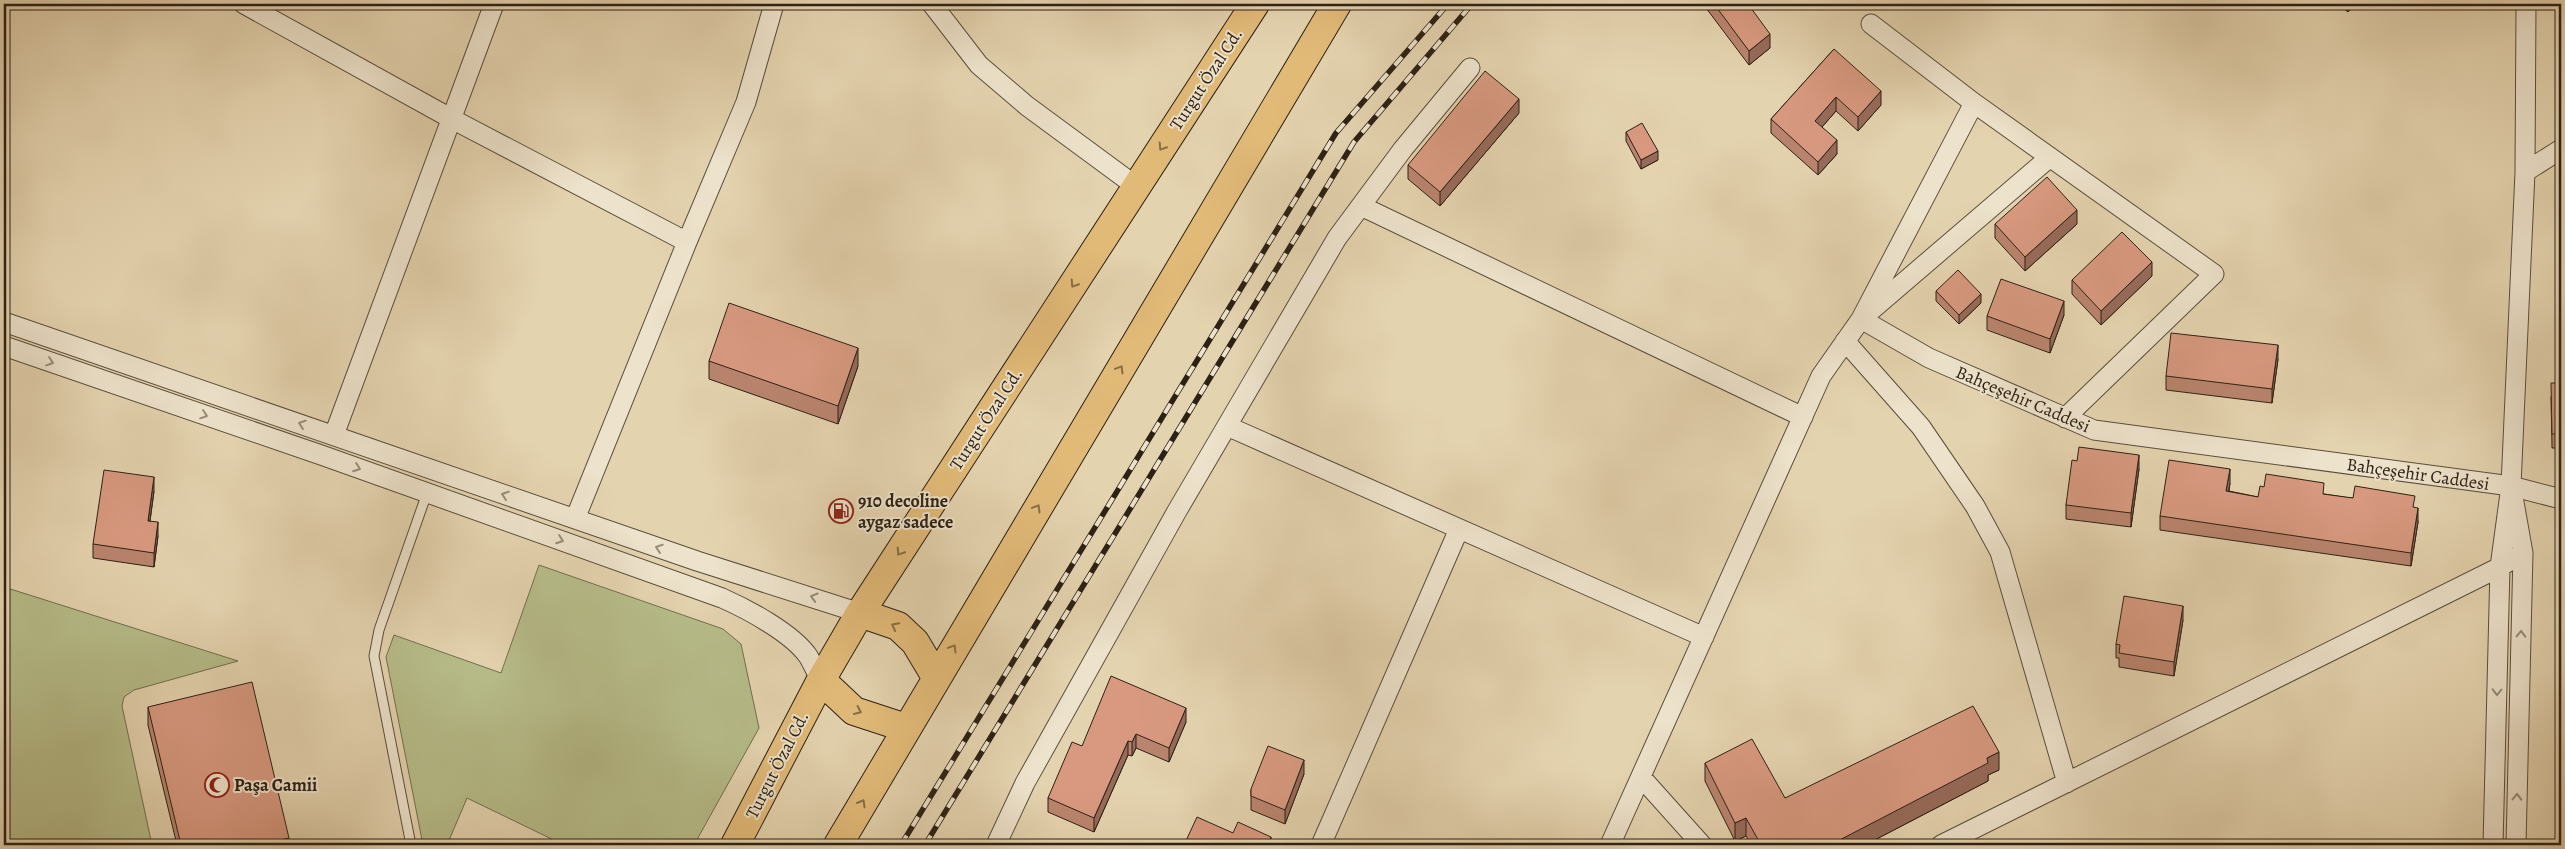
<svg xmlns="http://www.w3.org/2000/svg" width="2565" height="849" font-family="Alegreya,serif">
<style>
.green{fill:#b6bc89;stroke:#716e50}
.lines{fill:none;stroke-linecap:round;stroke-linejoin:round}
.lane-casing{stroke:#5a4e3c;stroke-width:11}
.street-casing{stroke:#5a4e3c;stroke-width:21}
.primary-casing{stroke:#2c2116;stroke-width:30}
.lane{stroke:#ede2cb;stroke-width:9}
.street{stroke:#ede2cb;stroke-width:19}
.primary{stroke:#e2ba78;stroke-width:28}
.rail-casing{stroke:#2c2116;stroke-width:5.5}
.rail{stroke:#ede2cb;stroke-width:4;stroke-dasharray:11;stroke-linecap:butt}
.wall{fill:#ba846e;stroke:#2c2116}
.shaded-wall{fill:#976b5a;stroke:#2c2116}
.building{fill:#d89980;stroke:#2c2116}
.oneway{stroke:#876e47}
.oneway2{stroke:#968b7a}
.labels{text-anchor:middle;stroke-width:4;stroke-linejoin:round;paint-order:stroke}
.street-label{font-size:18px;fill:#2c2116;stroke:#ede2cb}
.poi-label{font-size:18px;font-weight:bold;fill:#2c2116;stroke:#ede2cb;text-anchor:start}
</style>
<rect width="100%" height="100%" fill="#e4d3af"/>
<filter id="stains"><feTurbulence type="fractalNoise" baseFrequency=".004" numOctaves="4"/><feColorMatrix values="0 0 0 0 .2 0 0 0 0 .09 0 0 0 0 .02 0 0 0 .5 -.17"/></filter>
<radialGradient id="worn" r=".72"><stop offset=".6" stop-color="#630" stop-opacity="0"/><stop offset="1" stop-color="#630" stop-opacity=".3"/></radialGradient>
<path class="green" d="M539,565L723,629L741,644L759,728L694,845H564L467,798L447,845H423L386,657L394,635L501,673Z
M4,587L238,661L134,690L124,697L122,706L152,845H4Z"/>
<g class="lines">
<defs>
<path id="lane" d="M411,845L374,656L379,630L427,493"/>
<path id="street" d="M244,4L452,119L687,242
M932,4L979,65L1027,106L1137,187
M1871,24L1974,103L2214,274L2065,418
M2050,157L1861,319L1929,358L2094,430L2511,486L2561,499
M2525,172L2526,4
M1361,206L1803,417
M4,322L697,561L860,613
M1845,341L1921,427L1975,506L2000,552L2067,783
M4,346L324,456L722,598C747,609 792,633 808,656C813,664 816,672 821,680
M1227,426L1704,637
M334,435L494,4
M2514,502L2523,553L2516,845
M575,519L687,242L746,102L774,4
M1641,777L1702,845
M996,845L1025,783L1177,511L1337,238L1403,149L1470,68
M1321,845L1459,529
M1610,845L1821,376L1861,319L1974,103
M1941,845L2500,567L2523,553
M2493,845L2500,567L2511,486L2525,172L2561,149"/>
<path id="primary" d="M860,613L898,626L915,642L936,677
M821,680L854,711L906,728
M735,845L821,680L860,613L1255,4
M838,845L1337,4"/>
</defs>
<use href="#lane" class="lane-casing"/>
<use href="#street" class="street-casing"/>
<use href="#primary" class="primary-casing"/>
<use href="#lane" class="lane"/>
<use href="#street" class="street"/>
<use href="#primary" class="primary"/>
<defs>
<path id="rail" d="M901,845L1336,133L1448,4
M925,845L1354,142L1472,4"/>
</defs>
<use href="#rail" class="rail-casing"/>
<use href="#rail" class="rail"/>
</g>
<path class="wall" d="M1703,4H1748L1770,48L1749,65Z
M2338,4H2356L2348,12Z
M2358,4H2369L2364,9Z
M1834,49L1881,105L1858,131L1836,111L1822,127L1837,154L1818,175L1771,133V119Z
M1519,113L1440,206L1408,179V165Z
M1626,132L1658,160L1641,169L1626,141Z
M1995,224H2077L2025,271L1995,238Z
M2152,276L2101,325L2072,294V280Z
M1936,291L1981,303L1959,324L1936,301Z
M2064,315L2050,353L1987,330V316Z
M2278,359L2272,403L2166,390V376Z
M709,361L858,366L838,424L709,379Z
M2561,383V448H2552L2551,397Z
M2077,461L2139,469L2131,527L2066,519V505Z
M2230,483L2229,491L2258,497L2324,494L2415,508L2418,522L2411,566L2160,530V516Z
M154,491L150,521L158,536L154,567L93,558V544Z
M4,504L7,513L5,546H4Z
M2183,620L2174,676L2119,667V658H2116V644Z
M148,707L289,845H177L148,725Z
M1186,722L1169,762L1136,748L1132,756L1128,755L1094,832L1048,812V798L1082,746Z
M1705,763L1785,798L1999,770L1988,775V781L1865,845H1751L1746,836L1735,841L1705,781Z
M1304,774L1285,824L1251,810V789Z"/>
<path class="shaded-wall" d="M2348,4H2356L2348,12Z
M2364,4H2369L2364,9Z
M1770,34V48L1749,65V51Z
M1881,91V105L1858,131V117Z
M1836,97V111L1815,135V121Z
M1519,99V113L1440,206V192Z
M1837,140V154L1818,175V162Z
M1658,151V160L1641,169V160Z
M2077,210V224L2025,271V257Z
M2152,262V276L2101,325V311Z
M1981,294V303L1959,324V315Z
M2064,301V315L2050,353V339Z
M2278,345V359L2272,403V389Z
M858,348V366L838,424V406Z
M2139,455V469L2131,527V513Z
M2230,469V483L2226,505V491Z
M154,477V491L148,535V521Z
M2418,508V522L2411,566V553Z
M158,522V536L154,567V553Z
M2183,606V620L2174,676V662Z
M1186,708V722L1169,762V748Z
M1136,734V748L1132,756V742Z
M1128,741V755L1094,832V818Z
M1999,752V770L1988,775V781L1865,845H1830L1987,758Z
M1304,760V774L1285,824V810Z
M1746,818V836L1735,841V823Z
M1271,837V845H1267Z
M289,838V845H259Z"/>
<path class="building" d="M1714,4H1748L1770,34L1749,51Z
M1834,49L1881,91L1858,117L1836,97L1815,121L1837,140L1818,162L1771,119Z
M1485,71L1519,99L1440,192L1408,165Z
M1642,123L1658,151L1641,160L1626,132Z
M2047,177L2077,210L2025,257L1995,224Z
M2122,232L2152,262L2101,311L2072,280Z
M1958,270L1981,294L1959,315L1936,291Z
M2001,279L2064,301L2050,339L1987,316Z
M729,303L858,348L838,406L709,361Z
M2171,333L2278,345L2272,389L2166,376Z
M2551,383H2561V434H2552Z
M2079,447L2139,455L2131,513L2066,505L2072,460L2077,461Z
M2169,460L2230,469L2226,491L2258,497L2260,486L2264,487L2266,474L2324,483L2323,494L2353,498L2355,486L2415,496L2413,507L2418,508L2411,553L2160,516Z
M104,470L154,477L148,521L158,522L154,553L93,544Z
M4,504H7L5,536H4Z
M2124,596L2183,606L2174,662L2119,653L2120,645L2116,644Z
M1111,676L1186,708L1169,748L1136,734L1132,742L1128,741L1094,818L1048,798L1072,742L1082,746Z
M252,682L289,838L259,845H181L148,707Z
M1973,706L1999,752L1987,758L1988,763L1830,845H1761L1746,818L1735,823L1705,763L1752,739L1785,798Z
M1268,746L1304,760L1285,810L1251,796V789Z
M1197,817L1233,833L1238,822L1271,837L1267,845H1184Z
M1348,840L1362,845H1346Z"/>
<defs><path id="oneway-chevron" d="M-2-3.5L2.5 0L-2 3.5" fill="none" stroke-width="1.6" stroke-linecap="round" stroke-linejoin="round" transform="scale(1.25)"/></defs>
<g class="oneway">
<use href="#oneway-chevron" transform="translate(1162 147) rotate(123)"/>
<use href="#oneway-chevron" transform="translate(1074 284) rotate(123)"/>
<use href="#oneway-chevron" transform="translate(1120 369) rotate(-59)"/>
<use href="#oneway-chevron" transform="translate(1037 508) rotate(-59)"/>
<use href="#oneway-chevron" transform="translate(900 552) rotate(123)"/>
<use href="#oneway-chevron" transform="translate(895 626) rotate(-152)"/>
<use href="#oneway-chevron" transform="translate(953 648) rotate(-59)"/>
<use href="#oneway-chevron" transform="translate(858 711) rotate(25)"/>
<use href="#oneway-chevron" transform="translate(862 803) rotate(-60)"/>
</g>
<g class="oneway2">
<use href="#oneway-chevron" transform="translate(50 362) rotate(19)"/>
<use href="#oneway-chevron" transform="translate(204 415) rotate(19)"/>
<use href="#oneway-chevron" transform="translate(302 424) rotate(-161)"/>
<use href="#oneway-chevron" transform="translate(357 468) rotate(20)"/>
<use href="#oneway-chevron" transform="translate(505 495) rotate(-161)"/>
<use href="#oneway-chevron" transform="translate(560 540) rotate(20)"/>
<use href="#oneway-chevron" transform="translate(659 548) rotate(-161)"/>
<use href="#oneway-chevron" transform="translate(814 597) rotate(-163)"/>
<use href="#oneway-chevron" transform="translate(2521 634) rotate(-89)"/>
<use href="#oneway-chevron" transform="translate(2497 692) rotate(91)"/>
<use href="#oneway-chevron" transform="translate(2517 797) rotate(-89)"/>
</g>
<defs>
<symbol id="fuel-ring" viewBox="-11 -11 22 22"><circle r="9.5" fill="#ede2cb" stroke="#8f2418" stroke-width="1.5"/><path d="M-5.5-6h7V0h2V4h1.3V-2.5L3-4.5l.8-.8L6-3V5H2.5V1h-1V6h-7ZM-4.2-4.7v3.2H.2V-4.7Z" fill="#8f2418"/></symbol>
<symbol id="mosque-ring" viewBox="-11 -11 22 22"><circle r="9.5" fill="#ede2cb" stroke="#8f2418" stroke-width="1.5"/><path d="M3.5-4.9A6 6 0 1 0 3.5 4.9A5 5 0 1 1 3.5-4.9Z" fill="#8f2418"/></symbol>
</defs>
<g fill-rule="evenodd">
<use href="#fuel-ring" x="827" y="497" width="28" height="28"/>
<use href="#mosque-ring" x="203" y="771" width="28" height="28"/>
</g>
<g class="labels">
<g class="street-label">
<text transform="translate(1206 79) rotate(-57)" y="6">Turgut Özal Cd.</text>
<text transform="translate(2023 399) rotate(23)" y="6">Bahçeşehir Caddesi</text>
<text transform="translate(986 419) rotate(-57)" y="6">Turgut Özal Cd.</text>
<text transform="translate(2418 474) rotate(8)" y="6">Bahçeşehir Caddesi</text>
<text transform="translate(777 765) rotate(-63)" y="6">Turgut Özal Cd.</text>
</g>
<g class="poi-label">
<text x="858" y="507">910 decoline<tspan x="858" dy="21">aygaz sadece</tspan></text>
<text x="234" y="791">Paşa Camii</text>
</g>
</g>
<rect width="2565" height="849" fill="none" stroke="#e4d3af" stroke-width="20"/>
<rect x="5" y="5" width="2555" height="839" fill="none" stroke="#2c2116" stroke-width="2.5"/>
<rect x="10" y="10" width="2545" height="829" fill="none" stroke="#2c2116"/>
<rect width="100%" height="100%" filter="url(#stains)"/>
<rect width="100%" height="100%" fill="url(#worn)"/>
</svg>
